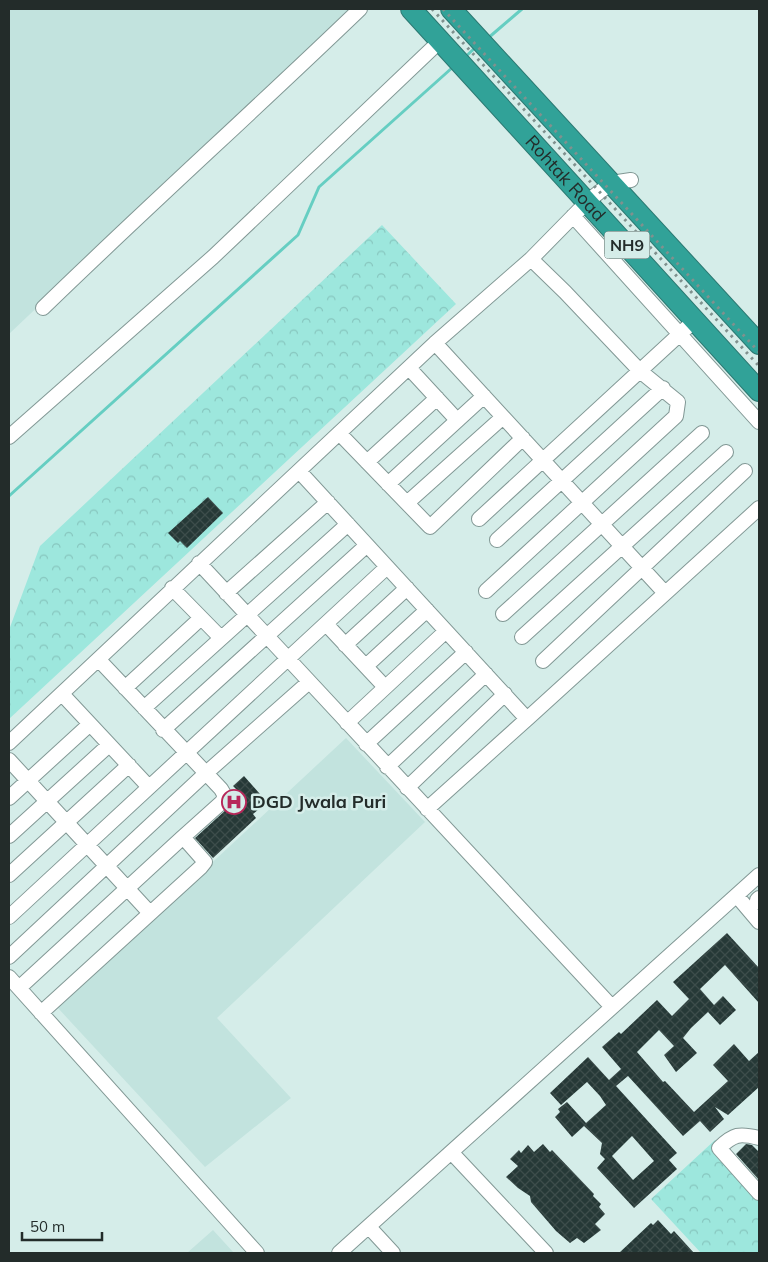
<svg xmlns="http://www.w3.org/2000/svg" width="768" height="1262" font-family="Mulish,sans-serif">
<style>
.built{fill:#c2e3de}
.forest{fill:url(#forest-crowns)}
.lines{fill:none;stroke-linecap:round;stroke-linejoin:round}
.stream{stroke:#66cec2;stroke-width:3}
.building{fill:url(#building-cross-hatch);fill-rule:evenodd}
.minor-casing{stroke:#829895;stroke-width:16}
.highway-casing{stroke:#2c7972;stroke-width:22}
.minor{stroke:#fff;stroke-width:14}
.highway{stroke:#31a298;stroke-width:20}
.rail{stroke:#80918e;stroke-width:3;stroke-dasharray:2.5 5;stroke-linecap:butt}
.labels{text-anchor:middle;stroke-width:5;stroke-linejoin:round;paint-order:stroke}
.shield{fill:#d5ede9;stroke:#586663;stroke-width:1}
.shield-label{font-size:16px;font-weight:bold;fill:#232c2a}
.street-label{font-size:18px;fill:#232c2a;stroke:#d5ede9}
.poi-label{font-size:18px;font-weight:bold;fill:#232c2a;stroke:#d5ede9;text-anchor:start}
</style>
<defs>
<pattern id="forest-crowns" width="20" height="18" patternUnits="userSpaceOnUse" patternTransform="scale(1.25)"><rect width="20" height="18" fill="#9de7dd"/><path d="M2 6a3 3 0 1 1 6 0M12 15a3 3 0 1 1 6 0" fill="none" stroke="#87c6be"/></pattern>
<pattern id="building-cross-hatch" width="8" height="8" patternUnits="userSpaceOnUse" patternTransform="scale(1.25)"><rect width="8" height="8" fill="#263937"/><path d="M0 0l8 8M0 8l8-8" fill="none" stroke="#3d4d4b"/></pattern>
</defs>
<rect width="100%" height="100%" fill="#d5ede9"/>
<path class="built" d="M9,9H352L9,334Z
M346,738L425,822L217,1018L291,1098L205,1167L57,1007Z
M213,1230L234,1253H187Z"/>
<path class="forest" d="M382,225L456,304L9,719V630L40,546Z
M715,1140L759,1188V1253H701L651,1199Z"/>
<g class="lines">
<path class="stream" d="M487,39L522,9
M464,58L476,47
M9,496L298,235L319,187L453,67"/>
</g>
<path class="building" d="M208,497L223,513L187,548L180,541L178,543L168,533Z
M244,776L267,802L253,814L256,818L213,858L195,838L228,808L233,799V793L237,790L233,786Z
M727,933L759,968V1003L725,965L700,989L714,1005L723,996L736,1010L720,1025L708,1012L691,1028L683,1038L697,1053L676,1072L664,1055L674,1046L659,1030L637,1052L663,1082L665,1081L694,1112L728,1081L713,1065L734,1044L749,1061L759,1052V1087L728,1115L715,1107L724,1119L710,1132L700,1121L683,1136L628,1076L616,1086L677,1153L669,1160L677,1169L634,1208L597,1168L605,1159L600,1154L602,1143L584,1126L572,1137L555,1117L560,1112L558,1109L567,1102L586,1123L606,1105L600,1096L587,1082L561,1105L550,1093L588,1057L609,1080L621,1069L602,1047L619,1032L621,1034L657,1000L672,1016L689,999L673,982ZM632,1136L654,1161L633,1180L612,1156Z
M543,1144L550,1152L552,1150L594,1194L593,1196L601,1204L599,1207L605,1214L595,1224L601,1230L584,1243L577,1238L570,1243L556,1231L531,1202L530,1196L518,1188L506,1177L518,1166L510,1159L519,1150L521,1153L528,1145L534,1152Z
M746,1144L752,1145L759,1152V1180L736,1154Z
M658,1220L671,1234L674,1231L694,1253H619L651,1223L653,1225Z"/>
<g class="lines">
<defs>
<path id="minor" d="M573,216L759,422
M43,308C147,207 255,110 360,9
M435,343L665,593
M409,368L457,420
M339,433L430,527L523,438
M9,437L213,257L440,41
M367,462L437,398
M299,471L527,719L759,508
M388,484L484,396
M407,503L503,417
M479,519L694,321
M497,540L663,388
M199,563L612,1007
M172,588L221,638
M486,591L676,416L678,402L640,371L565,292L531,259
M226,593L328,502
M503,614L702,433
M326,624L385,687
M522,637L726,452
M345,645L407,588
M543,661L745,471
M366,666L427,610
M125,688L201,618
M62,694L148,786
M144,708L348,524
M347,723L446,631
M163,730L367,545
M9,743L435,343L531,259L588,201L611,183L631,180
M366,744L466,652
M9,760L149,912
M387,767L486,674
M407,788L505,694
M9,798L90,724
M427,809L527,719
M9,836L109,745
M9,875L129,765
M737,896L759,922
M759,898L757,900L759,902
M9,917L387,567
M9,957L205,774L309,682
M9,977L257,1253
M19,988L183,837
M41,1013L201,867L205,862L183,837L222,802L225,796L221,789L99,660
M759,1138C739,1133 734,1134 719,1148L759,1193
M452,1153L546,1253
M369,1227L393,1253
M339,1253L759,875"/>
<g id="highway">
<path id="s1" d="M411,9L759,391"/>
<path d="M451,9L759,344"/>
</g>
</defs>
<use href="#minor" class="minor-casing"/>
<use href="#highway" class="highway-casing"/>
<use href="#minor" class="minor"/>
<use href="#highway" class="highway"/>
<path class="rail" d="M432,9L759,366
M443,9L759,352"/>
</g>
<defs>
<symbol id="hospital-ring" viewBox="-11 -11 22 22"><circle r="9.5" fill="#d5ede9" stroke="#b7285a" stroke-width="1.5"/><path d="M-5-5h3v3.5h4V-5h3V5h-3V1.5h-4V5h-3Z" fill="#b7285a"/></symbol>
</defs>
<g fill-rule="evenodd">
<use href="#hospital-ring" x="220" y="788" width="28" height="28"/>
</g>
<g class="labels">
<rect class="shield" x="604.5" y="231.5" width="45" height="27" rx="4"/>
<g class="shield-label">
<text x="627" y="251">NH9</text>
</g>
<g class="street-label">
<text dy="6" stroke="none"><textPath href="#s1" startOffset="229">Rohtak Road</textPath></text>
</g>
<g class="poi-label">
<text x="252" y="808">DGD Jwala Puri</text>
</g>
</g>
<rect width="768" height="1262" fill="none" stroke="#232c2a" stroke-width="20"/>
<path d="M22 1232v8h80v-8" fill="none" stroke="#232c2a" stroke-width="2.5"/>
<text x="30" y="1232" font-size="15" fill="#232c2a" stroke="#d5ede9" stroke-width="4" paint-order="stroke">50 m</text>
</svg>
